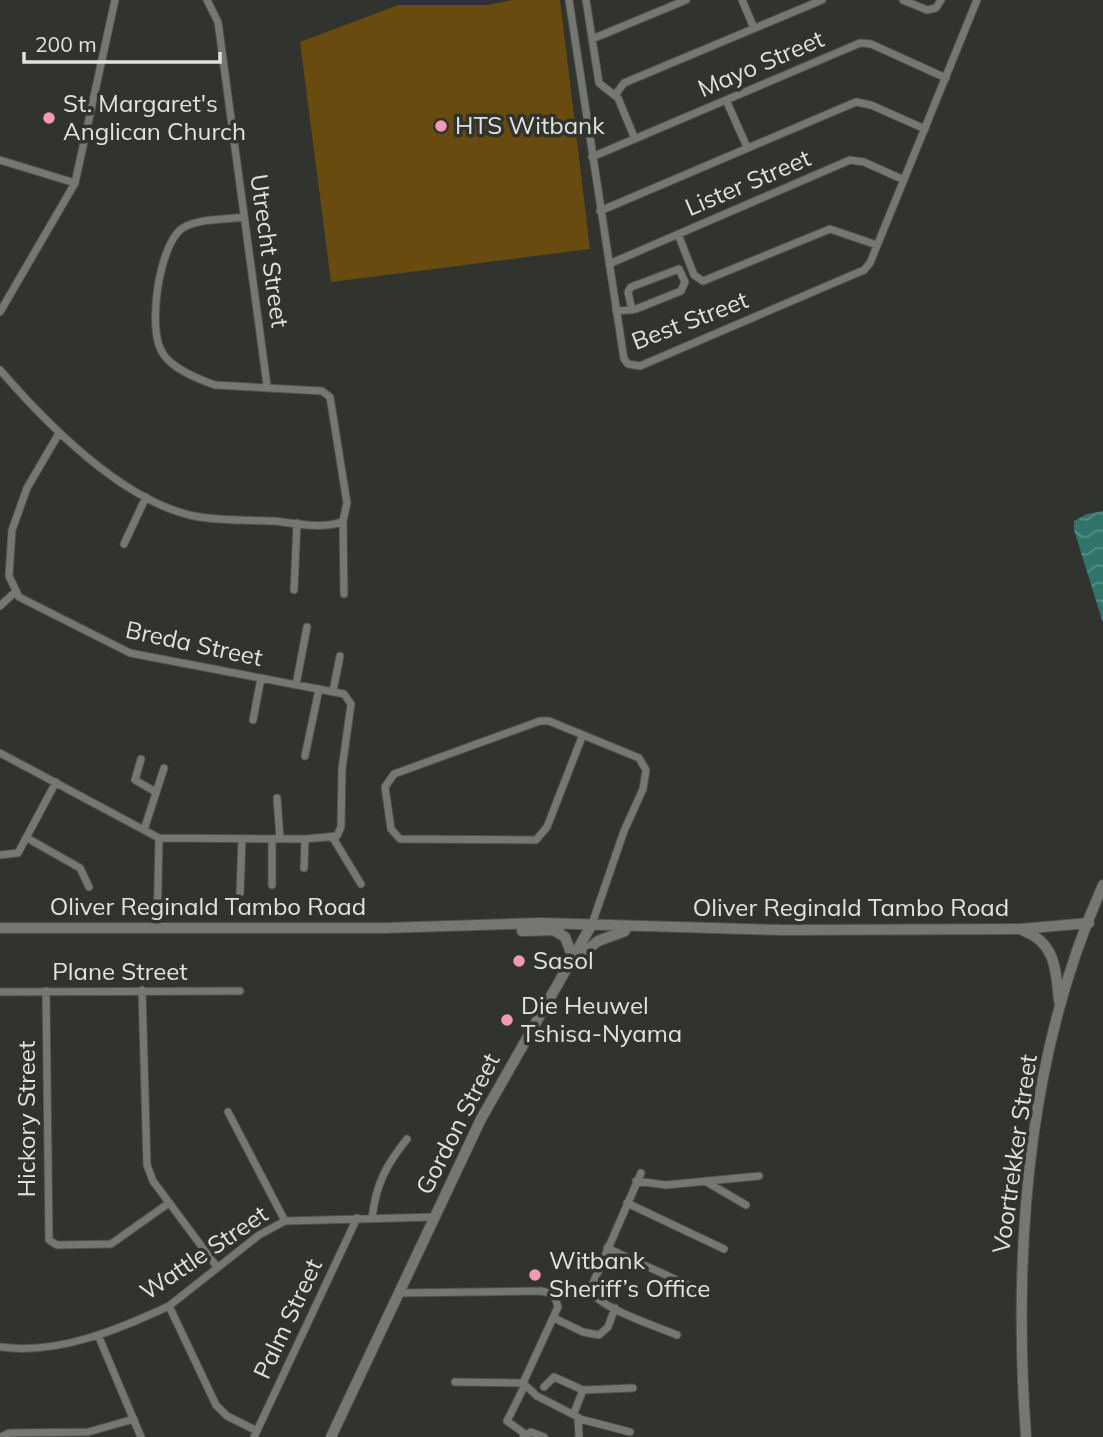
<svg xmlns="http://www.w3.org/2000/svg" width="1103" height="1437" font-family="Mulish,sans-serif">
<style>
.pitch{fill:#694b0f}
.water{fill:url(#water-waves)}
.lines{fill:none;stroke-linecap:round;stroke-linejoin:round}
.street-casing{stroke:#4c4f4a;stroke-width:9}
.secondary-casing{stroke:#4c4f4a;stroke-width:12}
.street{stroke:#747772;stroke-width:7}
.secondary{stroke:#747772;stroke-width:10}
.poi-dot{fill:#f19ab4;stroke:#30332e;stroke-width:2.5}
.labels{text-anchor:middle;stroke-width:7;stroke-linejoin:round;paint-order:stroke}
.street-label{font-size:24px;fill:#e0e2df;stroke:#30332e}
.poi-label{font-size:24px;fill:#e0e2df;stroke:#30332e;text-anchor:start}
</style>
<defs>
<pattern id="water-waves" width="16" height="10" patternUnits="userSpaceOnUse" patternTransform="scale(1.75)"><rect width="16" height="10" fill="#31746c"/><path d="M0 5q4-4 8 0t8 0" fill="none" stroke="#588e87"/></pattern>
</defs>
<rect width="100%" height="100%" fill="#30332e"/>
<path class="pitch" d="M512,0H560L590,249L331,282L300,42L398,5H488Z"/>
<path class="water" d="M1103,511V623L1074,530V521L1087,514Z"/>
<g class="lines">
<defs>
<path id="street" d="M207,0L218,22L267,385
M569,0L624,359L628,364L640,366L864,270L870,263L977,0
M586,0L599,83L618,98L635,139
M742,0L754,28
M903,0L927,10L936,8L941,0
M592,39L686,0
M615,95L624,83L822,0
M726,100L747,147
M592,157L860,43L871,44L946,78
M0,160L75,183
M600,211L856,102L871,105L925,129
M244,217C225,220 194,218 180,230C159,249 148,325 161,350C169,368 198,379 215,385L322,391L330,397L347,503L343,521L344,594
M678,234L694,275L703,281L830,229L877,245
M609,264L850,160L864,162L904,180
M616,311C623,311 629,310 636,309L681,291L685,282L679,269L631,287L628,292L632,310
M0,312L75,183L115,0
M0,370C46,423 122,501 194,516C219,521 248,520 274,521C293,523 326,530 343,521
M58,435L27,488L12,530L9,576L19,597L130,653L344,694L351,704L342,769L341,827L337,836L305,839L159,838
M124,544L146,497
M294,590L297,523
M0,606L14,593
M296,685L307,627
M333,691L340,656
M253,720L261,678
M582,737L547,827L536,840L400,839L391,829L385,787L394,774L540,721H549L639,758L646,770L643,789L624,831L592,924
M0,753L159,838L157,928
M305,756L319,689
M141,759L135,780L156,792
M277,798L280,839
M144,830L164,768
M27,838L80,868L89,887
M333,838L361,884
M0,855L18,853L56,782
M304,868L305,839
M272,885V839
M240,893L242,839
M142,990L147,1165L153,1181L217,1267
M46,991L49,1240L57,1245L111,1244L169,1203
M0,992L240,991
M228,1112L285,1221
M641,1173L590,1290C601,1309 656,1326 677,1335
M636,1181L666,1185L759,1176
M705,1181L746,1205
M627,1203L724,1249
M372,1218C376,1184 386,1165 407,1139
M607,1248L703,1292
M398,1293L541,1291L554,1294L558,1307L523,1383
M169,1306L216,1405L227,1416L257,1431
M554,1318L583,1332L599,1335L608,1327L615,1308
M98,1335L141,1437
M0,1347C57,1355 118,1330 169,1306L259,1235L285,1221L435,1217
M455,1382L523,1383
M523,1383L537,1396L578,1417L579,1437
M525,1385L507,1421L525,1434
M544,1387L554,1377L583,1390
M574,1413L583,1390L633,1388
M580,1419L630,1432
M1,1437L9,1433L88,1432L134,1419
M254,1437L357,1218
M523,1437L531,1432L544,1437"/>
<path id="secondary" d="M0,928H384L541,923L782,930L1020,929L1089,923
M522,931L559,930
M555,931L565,937L573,958
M1024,931C1056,943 1056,971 1059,1001
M576,959L598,941L625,931
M331,1437L481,1119L592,924
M1026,1437C1013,1253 1026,1056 1103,885"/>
</defs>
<use href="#street" class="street-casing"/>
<use href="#secondary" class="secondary-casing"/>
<use href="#street" class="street"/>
<use href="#secondary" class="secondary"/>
</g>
<g class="poi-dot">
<circle cx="49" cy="118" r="7"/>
<circle cx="441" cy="126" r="7"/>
<circle cx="519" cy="961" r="7"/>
<circle cx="507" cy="1020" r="7"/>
<circle cx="535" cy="1275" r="7"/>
</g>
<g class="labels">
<g class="street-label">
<text transform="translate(761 64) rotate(-23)" y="8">Mayo Street</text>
<text transform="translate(748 183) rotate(-23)" y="8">Lister Street</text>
<text transform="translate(269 251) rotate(82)" y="8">Utrecht Street</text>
<text transform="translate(690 321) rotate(-21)" y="8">Best Street</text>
<text transform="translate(194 644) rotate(12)" y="8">Breda Street</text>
<text x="208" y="915">Oliver Reginald Tambo Road</text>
<text x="851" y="916">Oliver Reginald Tambo Road</text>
<text x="120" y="980">Plane Street</text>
<text transform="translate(27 1119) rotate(-90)" y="8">Hickory Street</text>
<text transform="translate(458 1124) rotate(-63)" y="8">Gordon Street</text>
<text transform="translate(1015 1154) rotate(-82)" y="8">Voortrekker Street</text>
<text transform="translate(204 1253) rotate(-34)" y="8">Wattle Street</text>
<text transform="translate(288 1319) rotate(-65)" y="8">Palm Street</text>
</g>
<g class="poi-label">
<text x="63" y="112">St. Margaret's<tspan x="63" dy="28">Anglican Church</tspan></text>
<text x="455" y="134">HTS Witbank</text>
<text x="533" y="969">Sasol</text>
<text x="521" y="1014">Die Heuwel<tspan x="521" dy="28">Tshisa-Nyama</tspan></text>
<text x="549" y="1269">Witbank<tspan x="549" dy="28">Sheriff’s Office</tspan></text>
</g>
</g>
<path d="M24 52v10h196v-10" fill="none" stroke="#e0e2df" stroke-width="3.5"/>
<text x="35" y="52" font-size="21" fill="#e0e2df" stroke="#30332e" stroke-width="5" paint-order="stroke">200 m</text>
</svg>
